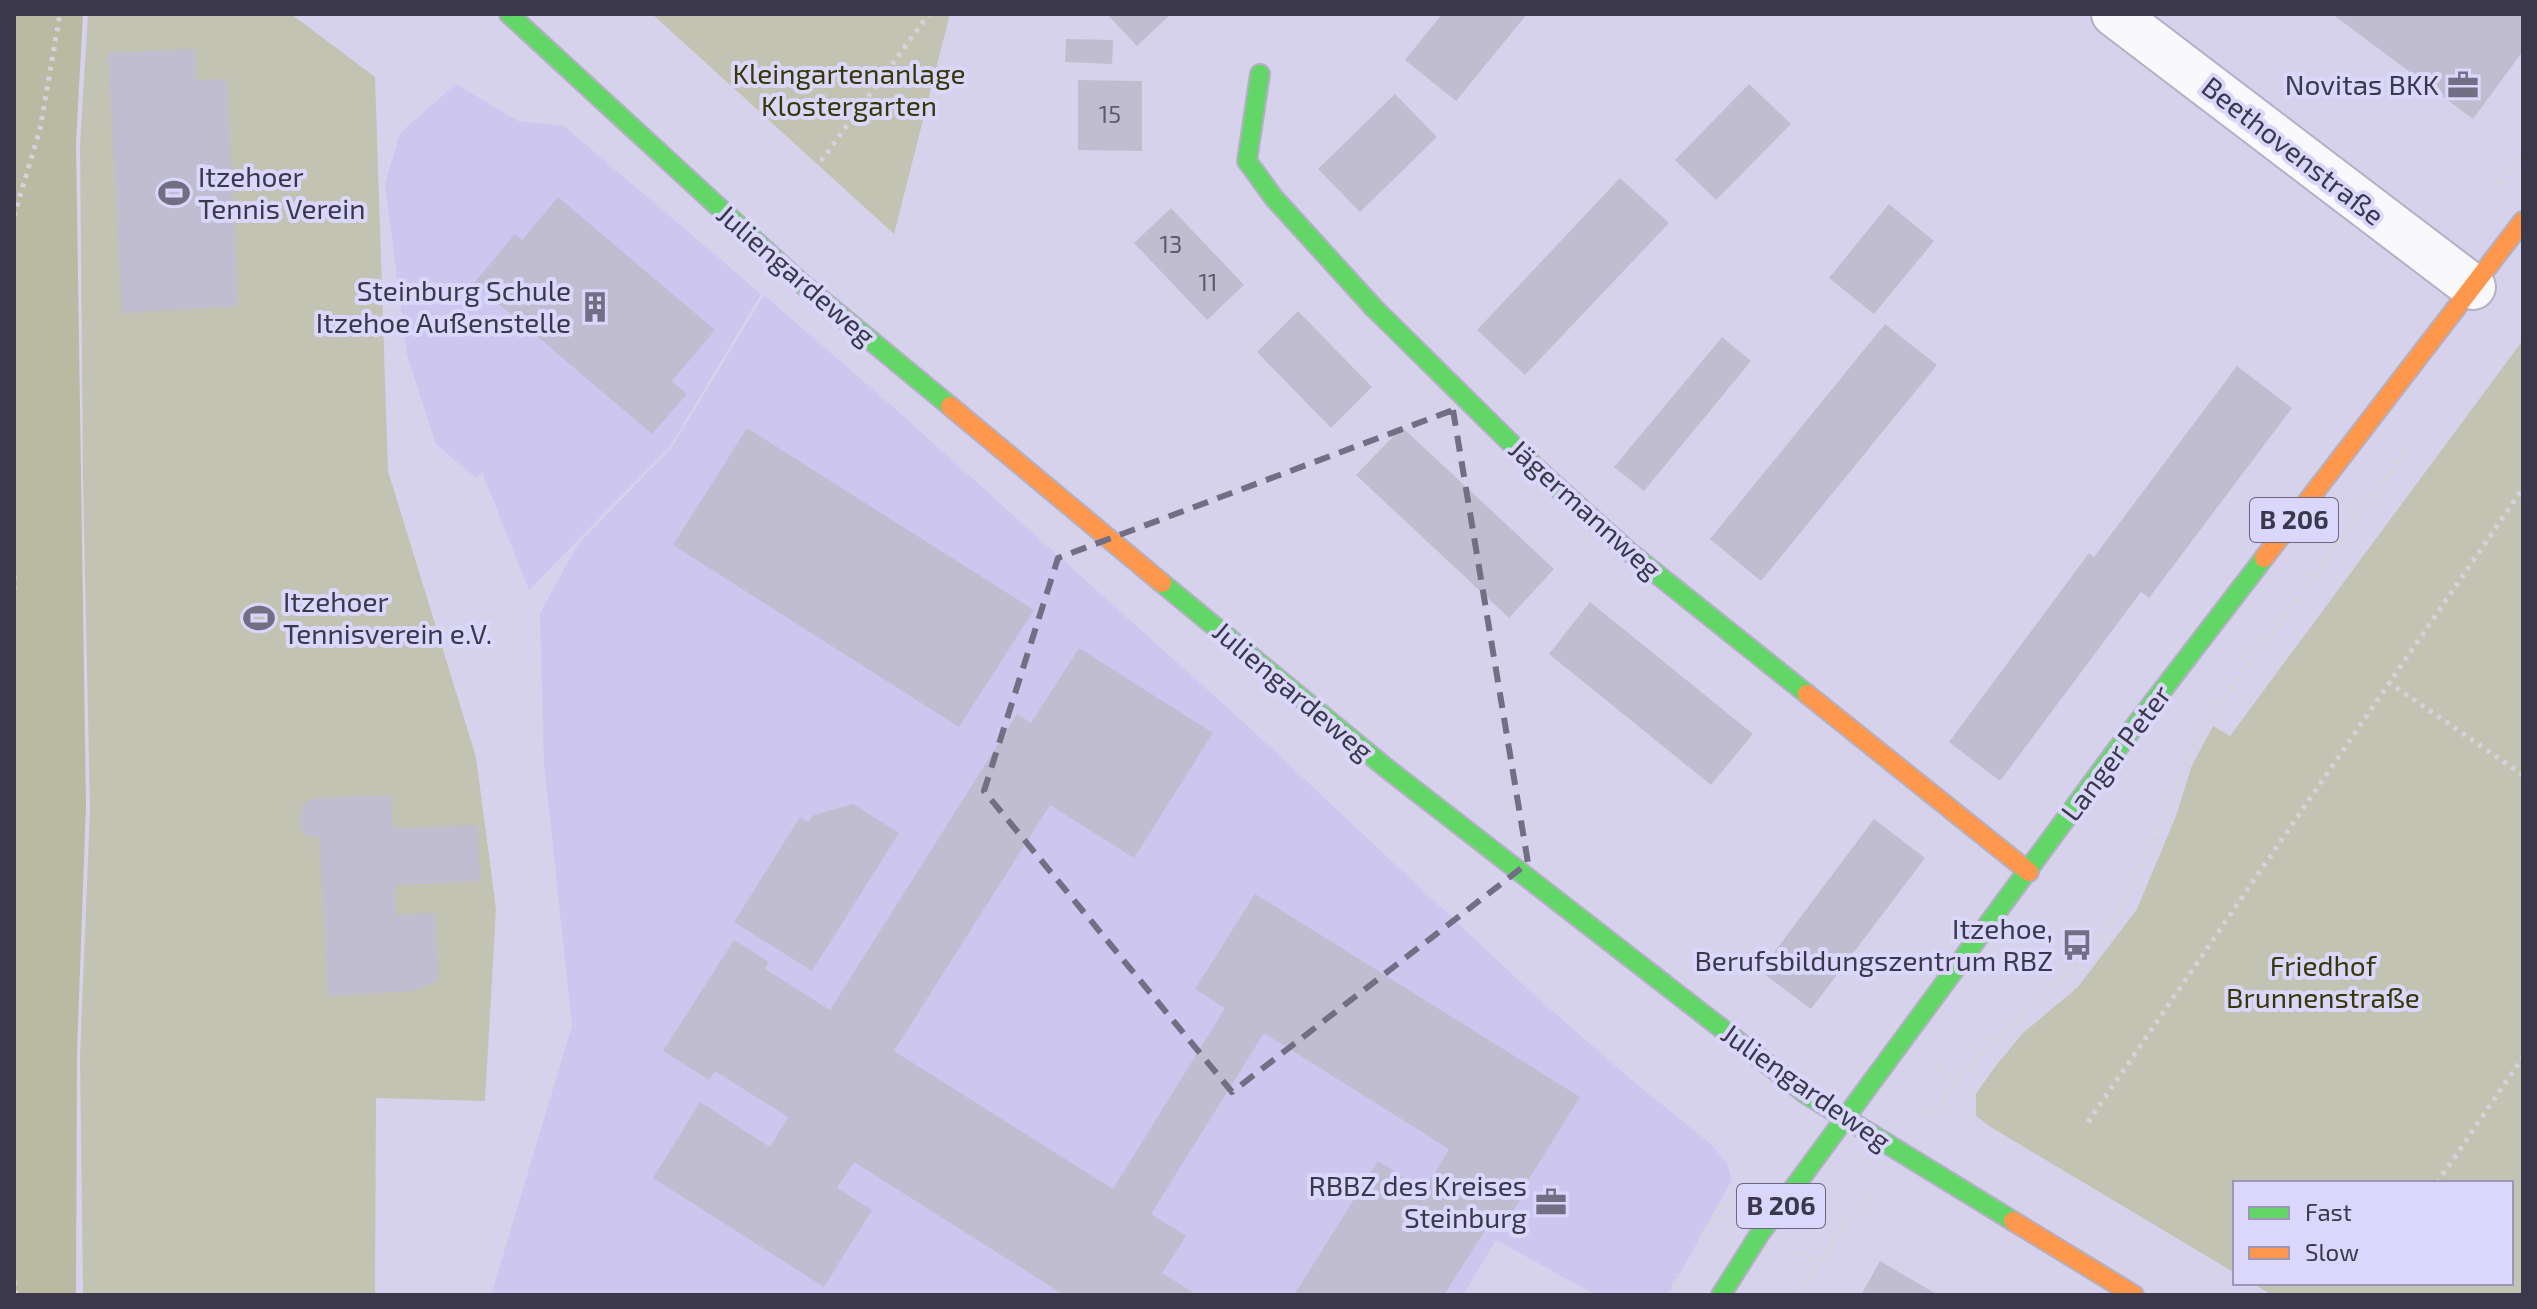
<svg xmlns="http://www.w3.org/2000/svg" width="2537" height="1309" font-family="'Exo 2',sans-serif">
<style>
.built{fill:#cdc6ef}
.green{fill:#c3c3b3}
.forest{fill:#babaa3}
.building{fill:#c0bdd1}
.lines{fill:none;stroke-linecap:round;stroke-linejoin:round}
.street-casing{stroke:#b4b0c4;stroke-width:48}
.fast-casing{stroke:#b4b0c4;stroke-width:22}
.slow-casing{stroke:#b4b0c4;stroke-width:22}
.path{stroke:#d4d3db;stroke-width:5;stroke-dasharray:4 6;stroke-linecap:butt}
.street{stroke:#f9f8fc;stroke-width:44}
.fast{stroke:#63d668;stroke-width:18}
.slow{stroke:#ff974d;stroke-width:18}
.marked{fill:none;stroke:#726e83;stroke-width:6;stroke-dasharray:16 10;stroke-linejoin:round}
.labels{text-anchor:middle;stroke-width:8;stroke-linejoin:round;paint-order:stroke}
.number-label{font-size:24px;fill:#5e5b6e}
.shield{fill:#dbd6fc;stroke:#6b6780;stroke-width:2}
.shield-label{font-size:26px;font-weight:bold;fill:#3b384b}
.park-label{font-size:28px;fill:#373805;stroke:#dbd6fc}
.poi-label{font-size:28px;fill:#3b384b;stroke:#dbd6fc;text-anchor:end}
.street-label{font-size:28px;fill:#3b384b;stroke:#dbd6fc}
</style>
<rect width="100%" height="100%" fill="#d7d2ec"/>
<path class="built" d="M456,84L518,121L564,126L761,294L671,445L529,590L482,472L476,478L436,444L407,355L385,184L400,133Z
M764,295L893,407L1251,729L1532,993L1621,1071L1713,1146L1728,1165L1732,1180L1668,1295H1596L1496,1240L1463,1295H491L572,1026L544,762L540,613L578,544L672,447Z"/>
<path class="green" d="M88,14H291L375,77L388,471L476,757L496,909L485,1101L376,1098L375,1295H83L80,1056L90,809L83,479L80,144Z
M652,14H950L894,234Z
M2523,340V1295H2272L2252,1283H2511V1183H2235V1273L1989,1126L1976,1116V1094L1994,1068L2023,1033L2078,987L2137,909L2176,816L2192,765L2213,726L2230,736Z"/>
<path class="forest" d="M14,14H83L76,143L86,806L77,1053L76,1295H14Z"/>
<path class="building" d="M1107,14H1171L1137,46Z
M1442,14H1527L1456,101L1405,60Z
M2332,14H2523V51L2473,119Z
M1066,39L1113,40L1112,64L1065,62Z
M195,49L197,80L227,79L238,306L122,313L108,53Z
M1078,80L1142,81V151L1078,150Z
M1749,84L1791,124L1716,200L1675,160Z
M1395,94L1437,137L1360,212L1318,169Z
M1620,178L1669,223L1525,375L1477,330Z
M558,197L715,330L672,381L687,394L652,434L474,283L515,234L522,240Z
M1889,204L1934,241L1874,314L1829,278Z
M1171,208L1244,285L1207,320L1134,243Z
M1298,311L1372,387L1331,428L1257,352Z
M1885,324L1937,365L1761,581L1710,539Z
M1722,337L1751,361L1644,491L1614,467Z
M2237,366L2292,408L2149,598L2141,592L2000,781L1949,742L2089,553L2094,557Z
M1402,427L1554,569L1509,618L1356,475Z
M747,428L1034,610L959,727L673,545Z
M1590,602L1753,734L1711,785L1549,654Z
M1079,648L1213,733L1134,858L1050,805L894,1051L1113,1189L1225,1008L1195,989L1255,894L1580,1097L1526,1184L1529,1186L1503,1228L1491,1221L1444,1295H1294L1378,1161L1424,1190L1449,1149L1264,1033L1151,1214L1186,1236L1162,1273L1197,1295H1064L854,1162L837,1188L872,1210L824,1287L653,1178L700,1102L770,1147L788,1117L715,1071L709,1080L663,1051L734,940L769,962L765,969L830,1010L1017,714L1031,723Z
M391,795L393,829L478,825L480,881L395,885L396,915L435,913L439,980L413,991L328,996L319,836L308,837L301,830L299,819L302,808L310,799Z
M853,804L899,833L812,971L734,922L800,817L808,822L814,815Z
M1874,819L1925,858L1811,1009L1760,971Z
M1880,1261L1938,1295H1861Z"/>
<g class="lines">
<defs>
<path id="street" d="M2114,14L2473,287"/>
<path id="fast" d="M509,14L800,282L950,406
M1260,74L1247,161L1274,198L1374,308L1536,468L1628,551L1807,694
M1162,583L1385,767L1806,1094L2013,1221
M1721,1295L1759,1235L2115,752L2264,558"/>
<path id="slow" d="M950,406L1162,583
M2264,558L2523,221
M1807,694L2029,872
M2013,1221L2134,1295"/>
</defs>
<use href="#street" class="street-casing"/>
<use href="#fast" class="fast-casing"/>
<use href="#slow" class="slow-casing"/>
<path class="path" d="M821,161L929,14
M2500,183L2523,153
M14,216L40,129L60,14
M14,576V593
M2388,682L2523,775
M1938,1068L1957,1081
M1928,1116C1957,1082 1985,1047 2018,1017C2047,991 2077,968 2101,936C2149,872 2169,793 2206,723L2408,448
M2088,1122L2523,488
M2437,1183L2523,1057
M1703,1235L1721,1206
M1799,1255L1817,1264
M14,1281L16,1295
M1669,1295L1679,1274
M1797,1295L1873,1187"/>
<use href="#street" class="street"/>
<use href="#fast" class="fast"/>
<use href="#slow" class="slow"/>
</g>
<path class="marked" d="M1453,410L1528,863L1232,1092L984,791L1058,558Z"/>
<defs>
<symbol id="office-bare" viewBox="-9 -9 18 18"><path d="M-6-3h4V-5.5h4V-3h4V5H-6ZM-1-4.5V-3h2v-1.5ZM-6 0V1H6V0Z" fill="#726e83" stroke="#dbd6fc" stroke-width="2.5" paint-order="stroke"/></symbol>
<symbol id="stadium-bare" viewBox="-9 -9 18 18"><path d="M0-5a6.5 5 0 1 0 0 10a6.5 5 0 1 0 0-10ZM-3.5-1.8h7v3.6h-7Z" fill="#726e83" stroke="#dbd6fc" stroke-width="2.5" paint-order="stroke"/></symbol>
<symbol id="building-bare" viewBox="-9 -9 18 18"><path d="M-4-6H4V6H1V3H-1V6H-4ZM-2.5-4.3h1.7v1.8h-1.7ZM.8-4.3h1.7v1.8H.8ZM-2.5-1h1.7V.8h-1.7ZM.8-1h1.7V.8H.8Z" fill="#726e83" stroke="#dbd6fc" stroke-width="2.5" paint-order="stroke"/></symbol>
<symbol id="bus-bare" viewBox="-9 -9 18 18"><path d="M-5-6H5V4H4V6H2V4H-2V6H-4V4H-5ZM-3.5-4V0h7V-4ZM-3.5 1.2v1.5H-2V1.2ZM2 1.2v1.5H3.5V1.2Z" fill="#726e83" stroke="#dbd6fc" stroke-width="2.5" paint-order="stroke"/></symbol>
</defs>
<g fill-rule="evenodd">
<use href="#office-bare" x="2441" y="63" width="44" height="44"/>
<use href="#stadium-bare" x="152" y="171" width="44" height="44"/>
<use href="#building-bare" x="573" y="285" width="44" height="44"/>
<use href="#stadium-bare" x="237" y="596" width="44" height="44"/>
<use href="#bus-bare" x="2055" y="923" width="44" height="44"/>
<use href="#office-bare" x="1529" y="1180" width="44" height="44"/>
</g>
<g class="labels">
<g class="number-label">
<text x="1110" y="123">15</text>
<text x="1171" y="253">13</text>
<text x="1208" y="291">11</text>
</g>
<g class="shield">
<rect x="2250" y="498" width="88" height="44" rx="6"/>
<rect x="1737" y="1184" width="88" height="44" rx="6"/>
</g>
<g class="shield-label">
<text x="2294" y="529">B 206</text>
<text x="1781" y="1215">B 206</text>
</g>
<g class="park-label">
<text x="849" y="84">Kleingartenanlage<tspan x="849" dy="32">Klostergarten</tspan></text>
<text x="2323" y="976">Friedhof<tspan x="2323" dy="32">Brunnenstraße</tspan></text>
</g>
<g class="poi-label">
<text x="2439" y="95">Novitas BKK</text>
<text x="198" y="187" text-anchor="start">Itzehoer<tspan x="198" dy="32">Tennis Verein</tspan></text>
<text x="571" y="301">Steinburg Schule<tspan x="571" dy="32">Itzehoe Außenstelle</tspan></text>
<text x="283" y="612" text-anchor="start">Itzehoer<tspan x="283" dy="32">Tennisverein e.V.</tspan></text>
<text x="2053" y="939">Itzehoe,<tspan x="2053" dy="32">Berufsbildungszentrum RBZ</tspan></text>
<text x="1527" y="1196">RBBZ des Kreises<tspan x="1527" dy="32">Steinburg</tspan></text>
</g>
<g class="street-label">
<text transform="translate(2293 151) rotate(38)" y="10">Beethovenstraße</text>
<text transform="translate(796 275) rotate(41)" y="10">Juliengardeweg</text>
<text transform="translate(1585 509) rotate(42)" y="10">Jägermannweg</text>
<text transform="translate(1293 691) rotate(40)" y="10">Juliengardeweg</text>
<text transform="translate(2116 753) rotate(-53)" y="10">Langer Peter</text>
<text transform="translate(1806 1087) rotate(35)" y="10">Juliengardeweg</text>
</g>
</g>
<rect width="2537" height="1309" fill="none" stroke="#3b384b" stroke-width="32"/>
<rect x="2233" y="1181" width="280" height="104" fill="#dbd6fc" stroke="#9b97b5" stroke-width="2"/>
<rect x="2249" y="1207" width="40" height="12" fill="#63d668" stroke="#9b97b5" stroke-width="2"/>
<text x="2305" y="1221" font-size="24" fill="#3b384b">Fast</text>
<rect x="2249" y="1247" width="40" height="12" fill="#ff974d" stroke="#9b97b5" stroke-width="2"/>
<text x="2305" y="1261" font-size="24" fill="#3b384b">Slow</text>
</svg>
